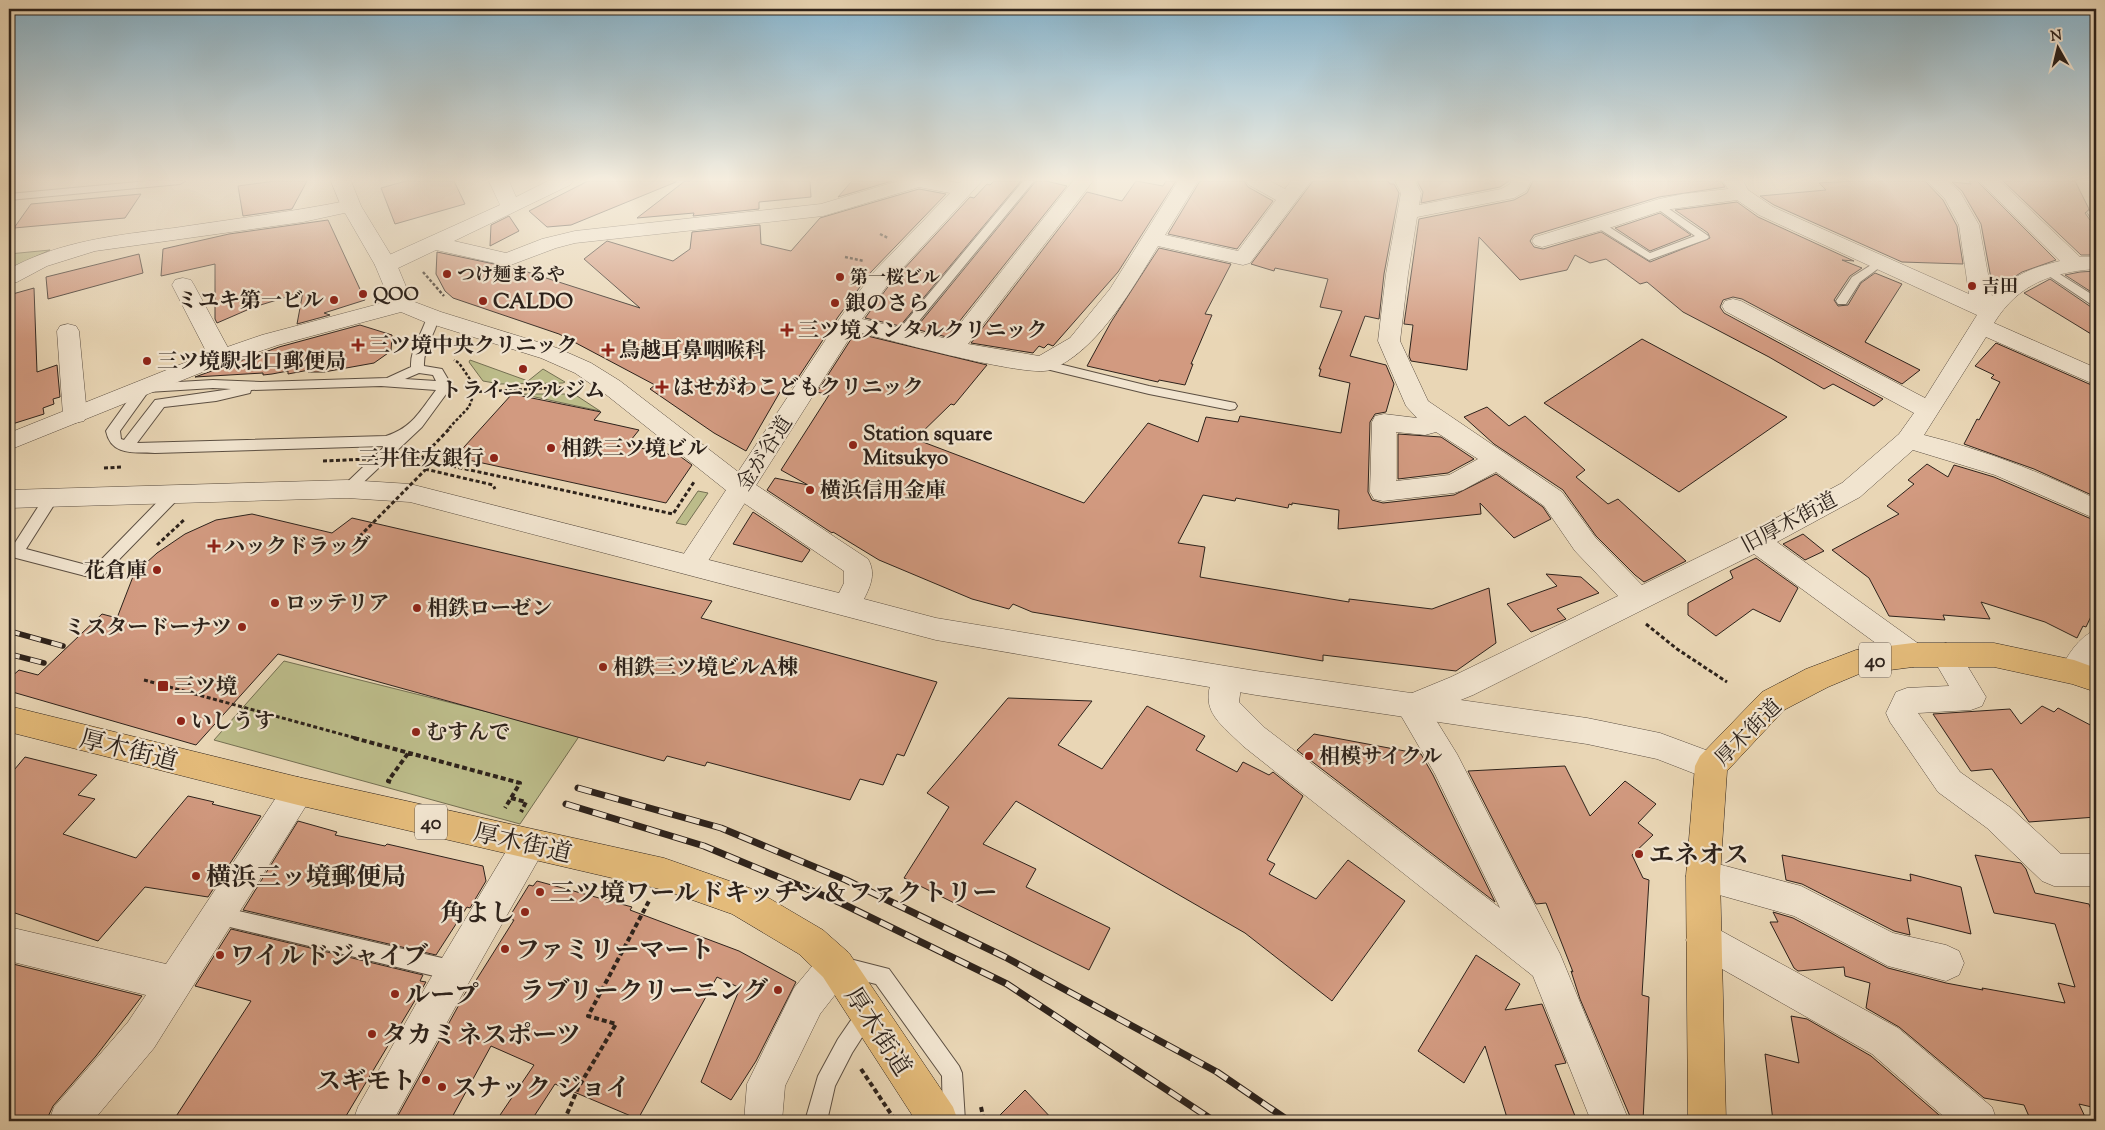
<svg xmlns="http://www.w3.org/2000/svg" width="2105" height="1130" font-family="'Sorts Mill Goudy','Noto Serif JP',serif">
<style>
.green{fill:#bcbc8a;stroke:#746f52}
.building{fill:#d29a80;stroke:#2d221b}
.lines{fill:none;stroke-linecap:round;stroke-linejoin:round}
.service-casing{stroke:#5c4f42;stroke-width:2}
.minor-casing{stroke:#5c4f42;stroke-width:1}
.tertiary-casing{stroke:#5c4f42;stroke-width:1}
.primary-casing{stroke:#2d221b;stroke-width:1}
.path-far2{stroke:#2d221b;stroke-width:2.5;stroke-dasharray:3 2;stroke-linecap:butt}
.path-far1{stroke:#2d221b;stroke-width:3;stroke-dasharray:4 2.5;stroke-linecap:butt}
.path{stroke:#2d221b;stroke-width:4;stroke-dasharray:5 3;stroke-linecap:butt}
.service{fill:#f1e4cf;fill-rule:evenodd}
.minor{fill:#f1e4cf;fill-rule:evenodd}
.tertiary{fill:#f1e4cf;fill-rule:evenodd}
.primary{fill:#e4bb7a;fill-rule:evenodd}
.rail-far1-casing{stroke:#2d221b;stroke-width:5.5}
.rail-casing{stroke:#2d221b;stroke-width:7}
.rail-far1{stroke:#f1e4cf;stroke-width:4;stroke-dasharray:11;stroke-linecap:butt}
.rail{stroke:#f1e4cf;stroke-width:5;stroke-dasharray:14;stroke-linecap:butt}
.path-bridge{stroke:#2d221b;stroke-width:3;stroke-dasharray:4 2.5;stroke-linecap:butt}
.poi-dot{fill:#8f2418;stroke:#f1e4cf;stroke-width:2}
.labels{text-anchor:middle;stroke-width:4.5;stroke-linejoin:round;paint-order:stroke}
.far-poi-label{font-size:18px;font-weight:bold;fill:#2d221b;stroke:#f1e4cf;text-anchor:start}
.shield{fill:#f1e4cf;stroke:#685c51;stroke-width:1}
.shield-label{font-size:20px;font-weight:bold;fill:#2d221b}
.poi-label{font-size:21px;font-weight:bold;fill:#2d221b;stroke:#f1e4cf;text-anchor:start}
.street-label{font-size:21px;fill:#2d221b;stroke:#f1e4cf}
.near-street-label{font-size:25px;fill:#2d221b;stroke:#f1e4cf}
.near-poi-label{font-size:25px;font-weight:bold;fill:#2d221b;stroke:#f1e4cf;text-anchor:start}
</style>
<rect width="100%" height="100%" fill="#e9d6b5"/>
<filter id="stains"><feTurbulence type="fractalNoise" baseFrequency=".004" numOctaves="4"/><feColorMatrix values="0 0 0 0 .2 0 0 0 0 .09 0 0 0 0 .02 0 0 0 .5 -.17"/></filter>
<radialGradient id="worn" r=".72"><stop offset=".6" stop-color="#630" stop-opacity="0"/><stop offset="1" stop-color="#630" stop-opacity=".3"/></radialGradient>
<path class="green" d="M50,250L9,269V254Z
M470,360L528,381L543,369L565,382L563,383L500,384L483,381L469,362Z
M521,394H574L600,411Z
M698,491L708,493L686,525L676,523Z
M284,661L580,735L520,824L214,740Z"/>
<path class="building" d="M275,181H307L292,209L243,216L238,186Z
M406,181H454L465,204L395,224L381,188Z
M588,181H676V182L571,225L547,227L529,211Z
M685,181H810L811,197L759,202V209L693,216L694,213L637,218Z
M852,181H892L838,197Z
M994,181H1021L900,326L865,318L890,284L970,197L974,198L987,184L990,185Z
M1036,181H1046L1067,186L947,337L915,329Z
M1136,181L1163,186L1166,181H1176L1118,272L1053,346L1048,344L1044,348L1039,346L1033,353L971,343L1087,192L1122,201Z
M1200,181H1244L1248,187L1273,201L1237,249L1168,234Z
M1313,181H1388L1390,184H1394L1399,193L1384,274L1379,319L1365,316L1350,356L1386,365L1394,384L1386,412L1375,414L1370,422L1368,492L1372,500L1383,503L1454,495L1496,474L1543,507L1551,519L1514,538L1480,503L1481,514L1338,529L1339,510L1292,503V505L1289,504L1288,508L1236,498L1235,501L1203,495L1178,543L1205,547L1200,577L1349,602V599L1432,609L1489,588L1496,643L1456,671L1323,655V661L1032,612L1013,604L1009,609L972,599L879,560L833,532L832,533L767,490L775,478L808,485L781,470L829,395L817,392L855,333L987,365L954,405L951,404L915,439L1084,503L1148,423L1198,442L1206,417L1238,422L1240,416L1341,433L1350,383L1319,376L1321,369H1319L1342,311L1320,307L1328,279L1275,268L1274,271L1251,264Z
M1417,181H1509L1500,187L1421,203L1423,192Z
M1533,181H1721L1725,187L1659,197L1534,235L1530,241L1534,247L1543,249L1601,232L1650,262L1710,238L1708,233L1675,210L1737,202L1758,217L1854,261L1842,260L1862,268L1850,276L1834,300L1838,306L1848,305L1861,283L1875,273L1902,284L1865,342L1920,370L1902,384L1742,299L1733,297L1723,300L1720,307L1724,313L1883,399L1874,406L1833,384L1824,389L1769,357L1683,312L1647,282L1640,284L1606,259L1590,263L1575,255L1567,270L1520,280L1479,237L1467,370L1411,361L1409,356L1413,325L1404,324L1419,219L1514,200L1527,193Z
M1854,181H1925L1943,200L1957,226L1963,264L1902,262L1774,205L1760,196L1826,190L1819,183Z
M1969,181H1977L2056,260L2022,272L2000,286L1992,284L1981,224L1962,191L1952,182L1971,184Z
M2003,181H2075L2089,209L2085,213L2090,220L2096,223V255H2081Z
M919,189L946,194L871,272L838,317L792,387L784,385L746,451L714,433L650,389L655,385L559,334L453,298L445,291L436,274L437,252L518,269L640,308L584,259L607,241L673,261L690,249L692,232L760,225L761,244L791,251L820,218Z
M141,194L125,218L14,228L31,204Z
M1660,213L1691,235L1650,251L1615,228Z
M509,216L519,231L490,246L491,225Z
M328,220L365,300L324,313L330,315L297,324L303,292L254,307L217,323L215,319V264L161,276L163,249L229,234Z
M1159,248L1231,264L1205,314L1212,315L1191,364H1193L1185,385L1159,380L1158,382L1087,366L1111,322Z
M139,254L143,273L48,299L46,277Z
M2096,271V295L2065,275L2080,272Z
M2050,279L2091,307L2096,308V337L2024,293Z
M34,288L37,372L57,365L60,397L53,399L54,404L43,408L44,414L9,425V295Z
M360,325L392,335L391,351L374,363L324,372H308L309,370L288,374V371L272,374L263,375V373L195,377L279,347Z
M1642,339L1728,385L1787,417L1679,492L1544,403Z
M1996,343L2096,387V497L2034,469L1964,444L1977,419L1979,420L2000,382L1991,378L1994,375L1975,366Z
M512,394L601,412L594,420L639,430L627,445L681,457L692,465L666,503L455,457Z
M1487,407L1509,426L1525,416L1585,470L1576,477L1608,504L1618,499L1686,561L1644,582L1635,575L1596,536L1563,490L1494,444L1464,417Z
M1398,434L1441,437L1474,459L1448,473L1398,479Z
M1927,464L1948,477L1954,465L1994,477L2096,521V606L2086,627L2083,626L2077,638L2045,622L1981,602L1990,619L1943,615L1945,620L1889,616L1869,578L1832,550L1899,514L1887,506L1914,484L1908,480Z
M753,512L810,550L802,562L733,544Z
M252,514L332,533L352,518L712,601L701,618L937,682L904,756L897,754L883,785L860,779L850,800L707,762L705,766L667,756L664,761L278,654L196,745L9,691V679L19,670L38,675L102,614L117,618L134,574L157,553L185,534L216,520Z
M1803,534L1824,551L1805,560L1783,544Z
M1756,558L1798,588L1780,622L1753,609L1716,636L1688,615V603L1733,578L1730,571Z
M1546,574L1581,577L1599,593L1557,609L1566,619L1531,632L1507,604L1557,586Z
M1008,698L1092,701L1058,745L1102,769L1147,706L1205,736L1196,750L1237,772L1243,762L1269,775L1273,772L1303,796L1267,860L1275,864L1269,874L1316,899L1348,860L1405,901L1332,1001L1245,933L1016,801L983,844L1036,869L1026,887L1110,928L1089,970L904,878L949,807L927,793Z
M2042,706L2054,712L2058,708L2096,728V817L2029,822L1992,769L1971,771L1933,714L2010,709L2021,724Z
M1314,734L1421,754L1433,775L1495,902L1297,750Z
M25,757L97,775L78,795L95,799L63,834L136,858L188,796L214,802L212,804L261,816L208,897L145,887L98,941L9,911V776Z
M1565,766L1590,816L1625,781L1656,804L1638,823L1653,835L1632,855L1643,878L1649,880L1642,995L1649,997L1643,1121H1632L1580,999L1571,971L1573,972L1546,903L1536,904L1468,771Z
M298,821L337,832L335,835L385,846L387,844L483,866L486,881L470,908L467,907L436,955L243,910Z
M1782,855L1911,881L1910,874L1961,887L1971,934L1907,918L1910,935L1894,931L1802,884L1786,880Z
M1975,855L2021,863L2026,869L2035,893L2089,904L2096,924V1108L2079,1104L2087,1121H2031L2024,1105L1984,1098L1899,1027L1866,1008L1870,983L1845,976L1844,967L1798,971L1794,968L1770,922H1778L1773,912L1793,918L1888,968L1946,983L1983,990L1982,988L2065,1003L2058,983L2075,987L2055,924L1994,913Z
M537,881L632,907L630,910L739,951L796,982L756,1061L731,1100L701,1082L740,988L717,977L638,1119L555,1084L531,1121H496L534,1065L491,1046L450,1121H395L466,992L468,993L514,920L508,919L529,885L533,886Z
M231,929L423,975L420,981L426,982L343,1121H173L251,1001L195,986Z
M1476,955L1520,984L1505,1010L1542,1004L1566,1063L1555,1065L1577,1121H1508L1485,1046L1464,1083L1418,1051Z
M9,963L142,996L96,1056L53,1106L46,1121H9Z
M1791,1016L1807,1019L1871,1056L1946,1121H1773L1765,1054L1799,1063Z
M1025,1090L1054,1121H994Z"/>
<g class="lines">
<defs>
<path id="service" d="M148,181H185L180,184L9,200V194Z
M1023,181H1034L905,338H897L895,335L897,332Z
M1659,202L1707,235L1709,237L1707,239L1649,260L1593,225L1599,222L1603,223L1650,253L1695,236L1655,207L1654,205Z
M2093,209L2096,210V220L2092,219L2087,212Z
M1879,260L1885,263L1883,265L1860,282L1846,304H1838L1836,301L1852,277Z
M2047,266L2096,297V306L2092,305L2043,272L2041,270L2043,268Z
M433,313L439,317C435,334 423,349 424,366L442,369L452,386L422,427L352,493H342L340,489L385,446L155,453C134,452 111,456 106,431L108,428L139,385L144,384L213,380L261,382L387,378L411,367C410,349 422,334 427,317ZM419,373L433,375L436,381L405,379ZM381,386L436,390C420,411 412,428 386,436L137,443L164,407L216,401L250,393L251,390ZM213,388L231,389L155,400L124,440L121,439L120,431L148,392Z
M1043,360L1149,386L1230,402L1235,403L1237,406L1235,409L1230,410L1149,394L1038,367L1037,364L1038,361Z
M174,489L179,490L181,494L179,498L102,577L97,579L16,558L11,556L9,552L47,493H57L59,497L26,549L94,567L169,490Z
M217,906L455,961L462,964L465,971L462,978L455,981L217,924L210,921L208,915L210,909Z
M842,957L889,969L959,1066L962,1073L965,1121H943L942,1076L876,984L835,974L832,967L835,960Z
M867,1004L874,1007L877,1014L852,1053L835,1086L827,1121H805L818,1076L838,1039L860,1007Z"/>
<path id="minor" d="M489,181H509L516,197L548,181H573L570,185L454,241L506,253L542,239L575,231L821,204L898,181H947L959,183L961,181H982L889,283L862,319L948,339L1073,181H1093L968,344L1039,356L1070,338L1110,289L1178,181H1198L1165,235L1238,251L1276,200L1249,185L1246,181H1270L1285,189L1291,181H1311L1250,263L1243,265L1158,246C1133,288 1097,352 1050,370C1026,378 886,339 854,331L701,572L691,575L681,572L677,565L681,558L840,318L873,273L950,193L919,187L823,216L575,243L556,248L508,266L436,250L394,270L386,271L378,270L375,265L378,260L500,205Z
M1395,181H1415L1421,193L1419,205L1501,189L1510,184L1511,181H1531L1526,191L1514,198L1417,217L1408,274L1400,341L1428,401L1562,492L1595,537L1642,585L1746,534L1842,483L1899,434L1914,413L1725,311L1722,306L1725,301L1733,299L1741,301L1925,398L1977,315L1759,215L1737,200L1664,210L1606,229L1542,247L1535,245L1532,241L1535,237L1659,199L1683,194L1728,189L1723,181H1743L1748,190L1773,207L1969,294L1959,225L1945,199L1927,181H1948L1960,192L1979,225L1992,296C2014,275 2030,268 2060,261L1979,181H2000L2080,257H2096V269C2052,272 2018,284 1994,323L2096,368V385L1986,337L1924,435C1984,450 2041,472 2096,499V519L1995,475L1913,450L1860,497L1777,542L1923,647L1928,655L1923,663L1913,667L1903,663L1754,554L1473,695L1431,712L1457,754L1560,954L1629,1121H1591L1533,976L1243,746C1217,720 1197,710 1216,670L1227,667L1238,670L1242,679L1239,702L1265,728L1500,908L1435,774L1396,707L1400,698L1451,677L1618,596L1575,551L1544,506L1496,472L1463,490L1454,493L1383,501L1374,499L1370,492L1372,422L1375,416L1384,414L1417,418L1406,406L1378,341L1386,274L1401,193ZM1396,432L1425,435L1436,432L1478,459L1449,475L1396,481Z
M351,200L358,202L361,206L358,210L303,222L95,251L47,266L17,282L9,283V269C60,241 117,235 174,228C233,219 292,212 351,200Z
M183,278L191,280L194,285L233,357L229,362L221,364L213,362L209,357L172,285L175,280Z
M68,324L76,326L79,331L87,415L84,421L75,423L66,421L63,415L57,331L60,326Z
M2096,630C2097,653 2098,692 2063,681L2059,672C2067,656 2079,636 2096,630Z
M1946,643L1956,647L1986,697L1982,706L1971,710L1918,713L1960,772L2011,808L2061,854H2096V886H2054L2042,881L1987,828L1938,792L1890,722L1886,713L1896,692L1907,688L1949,686L1931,655L1936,647Z
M298,777L309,781L314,791L309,801L154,1048L93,1121H49L54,1107L128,1022L146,995L9,961V927L166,964L287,781Z
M529,829L541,833L546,844L541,855L468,984L393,1121H353L358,1107L442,958L517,833Z
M1703,860L1801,886L1893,933L1946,945L1959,951L1964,963L1959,975L1946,981L1888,966L1794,916L1691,887L1686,876L1691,865Z
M1704,923L1716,928L1898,1028L1992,1107L1997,1121H1949L1872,1054L1692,952L1686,940L1692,928Z
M836,947L849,953L854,965L849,977L820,1014L785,1086L782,1121H744L747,1084L794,988L823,953Z"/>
<path id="tertiary" d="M331,181H351L361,206L397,265L412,301L441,312L557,348L591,363L620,381L750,481L868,559C876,573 871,585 864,599L936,618L1256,671L1587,718L1660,733L1722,756L1727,766L1722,776L1711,780L1657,759L1587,744L1256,695L936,640L410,502L347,498L9,508V490L347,480L410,484L839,593L844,583V571L732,495L604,393L575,373L541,358L425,322L401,312L278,345L220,365L9,450V433L204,355L262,335L390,301L375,265L341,206Z"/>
<path id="primary" d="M1913,643H1994L2074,660L2096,668V692L2072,684L1994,667H1913L1859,674L1828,687L1784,710L1727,771L1720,876L1726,1121H1688L1686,876L1695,766L1700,756L1762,692L1806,669L1856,650Z
M9,706L298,777L664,858L755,890L823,930L849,953L953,1107L958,1121H916L823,977L799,954L732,914L664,890L298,805L9,732Z"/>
</defs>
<use href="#service" class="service-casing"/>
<use href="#minor" class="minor-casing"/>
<use href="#tertiary" class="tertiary-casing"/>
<use href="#primary" class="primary-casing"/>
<path class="path-far2" d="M880,234L888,238
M845,257L864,261
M423,272L444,296
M474,392L569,387
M449,428L469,407L476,388L459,363L454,360"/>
<path class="path-far1" d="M428,451L451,427
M433,462L673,514L694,482
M104,468L122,467
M425,469L493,485L495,489
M157,545L185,519
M1646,624L1677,649L1727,682
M144,680L359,739"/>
<path class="path" d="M354,738L520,783L505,808
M391,782L388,781L409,752
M511,798L526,802L521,812
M861,1069L895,1120
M981,1107L984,1121
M564,1121L578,1088L616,1024L588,1016L649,901"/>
<use href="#service" class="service"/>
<use href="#minor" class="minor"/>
<use href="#tertiary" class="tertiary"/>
<use href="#primary" class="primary"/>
<defs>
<path id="rail-far1" d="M9,631L63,646
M9,654L44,663"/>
<path id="rail" d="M578,788L721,828L846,880L1005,957L1217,1072L1289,1121
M566,804L704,846L841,903L1007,984L1214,1121"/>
</defs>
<use href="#rail-far1" class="rail-far1-casing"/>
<use href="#rail" class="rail-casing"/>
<use href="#rail-far1" class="rail-far1"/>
<use href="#rail" class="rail"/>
<path class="path-bridge" d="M323,461L414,457L421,459
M355,541L433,462L421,459L428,451"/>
</g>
<linearGradient id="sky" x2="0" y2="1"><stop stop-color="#87b6d0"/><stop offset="0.53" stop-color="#f5edde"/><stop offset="1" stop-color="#f5edde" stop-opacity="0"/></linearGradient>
<rect width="2105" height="339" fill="url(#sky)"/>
<g class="poi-dot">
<circle cx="447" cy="274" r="5"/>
<circle cx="840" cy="277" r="5"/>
<circle cx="1972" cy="286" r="5"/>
<circle cx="363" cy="294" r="5"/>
<circle cx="334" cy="300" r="5"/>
<circle cx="483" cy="301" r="5"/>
<circle cx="835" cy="303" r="5"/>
<path d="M784.5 322.5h5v5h5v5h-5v5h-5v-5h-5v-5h5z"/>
<path d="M355.5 337.5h5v5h5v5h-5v5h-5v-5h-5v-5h5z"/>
<path d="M605.5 342.5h5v5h5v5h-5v5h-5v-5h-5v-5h5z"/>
<circle cx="147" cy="361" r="5"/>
<circle cx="523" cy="369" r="5"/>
<path d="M659.5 379.5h5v5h5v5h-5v5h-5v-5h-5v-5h5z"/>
<circle cx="853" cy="445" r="5"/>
<circle cx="551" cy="448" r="5"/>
<circle cx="494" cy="458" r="5"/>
<circle cx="810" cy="490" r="5"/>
<path d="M211.5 538.5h5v5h5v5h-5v5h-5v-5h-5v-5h5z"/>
<circle cx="157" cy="570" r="5"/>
<circle cx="275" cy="603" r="5"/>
<circle cx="417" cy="608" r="5"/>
<circle cx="242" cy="627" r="5"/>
<circle cx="603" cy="667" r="5"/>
<rect x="157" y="680" width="12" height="12" rx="2.5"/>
<circle cx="181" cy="721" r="5"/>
<circle cx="416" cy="732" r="5"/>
<circle cx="1309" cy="756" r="5"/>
<circle cx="1639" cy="854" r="5"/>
<circle cx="196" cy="876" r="5"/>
<circle cx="540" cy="892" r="5"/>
<circle cx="525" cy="912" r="5"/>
<circle cx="505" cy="949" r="5"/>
<circle cx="220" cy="955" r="5"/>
<circle cx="778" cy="990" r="5"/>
<circle cx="395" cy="994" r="5"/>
<circle cx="372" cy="1034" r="5"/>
<circle cx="426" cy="1080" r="5"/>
<circle cx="442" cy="1087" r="5"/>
</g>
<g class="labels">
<g class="far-poi-label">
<text x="457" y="280">つけ麺まるや</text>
<text x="850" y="283">第一桜ビル</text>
<text x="1982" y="292">吉田</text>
<text x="373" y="300">QOO</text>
</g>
<g class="shield">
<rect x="1859" y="642.5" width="32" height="35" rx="4"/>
<rect x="415" y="804.5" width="32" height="35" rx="4"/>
</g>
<g class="shield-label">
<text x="1875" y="667">40</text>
<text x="431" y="829">40</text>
</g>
<g class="poi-label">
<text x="324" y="307" text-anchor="end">ミユキ第一ビル</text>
<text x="493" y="308">CALDO</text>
<text x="845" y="310">銀のさら</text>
<text x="798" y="337">三ツ境メンタルクリニック</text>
<text x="369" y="352">三ツ境中央クリニック</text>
<text x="619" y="357">鳥越耳鼻咽喉科</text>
<text x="157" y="368">三ツ境駅北口郵便局</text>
<text x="673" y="394">はせがわこどもクリニック</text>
<text x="523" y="397" text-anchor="middle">トライニアルジム</text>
<text x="863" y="440">Station square<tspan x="863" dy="24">Mitsukyo</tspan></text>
<text x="561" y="455">相鉄三ツ境ビル</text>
<text x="484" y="465" text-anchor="end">三井住友銀行</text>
<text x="820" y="497">横浜信用金庫</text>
<text x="224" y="553">ハックドラッグ</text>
<text x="147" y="577" text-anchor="end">花倉庫</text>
<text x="285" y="610">ロッテリア</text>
<text x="427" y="615">相鉄ローゼン</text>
<text x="232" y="634" text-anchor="end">ミスタードーナツ</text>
<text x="613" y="674">相鉄三ツ境ビルA棟</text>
<text x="174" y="693">三ツ境</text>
<text x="191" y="728">いしうす</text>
<text x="426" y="739">むすんで</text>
<text x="1319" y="763">相模サイクル</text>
</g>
<g class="street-label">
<text transform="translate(764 453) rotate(-57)" y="7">金が谷道</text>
<text transform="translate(1789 522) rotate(-28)" y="7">旧厚木街道</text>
<text transform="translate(1748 732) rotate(-45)" y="7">厚木街道</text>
</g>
<g class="near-street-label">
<text transform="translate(129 749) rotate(14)" y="9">厚木街道</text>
<text transform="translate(523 842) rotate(13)" y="9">厚木街道</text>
<text transform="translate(879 1031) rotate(57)" y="9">厚木街道</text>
</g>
<g class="near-poi-label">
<text x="1649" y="863">エネオス</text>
<text x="206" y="885">横浜三ッ境郵便局</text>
<text x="550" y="901">三ツ境ワールドキッチン＆ファクトリー</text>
<text x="515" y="921" text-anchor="end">角よし</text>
<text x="515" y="958">ファミリーマート</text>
<text x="230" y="964">ワイルドジャイブ</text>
<text x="768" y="999" text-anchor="end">ラブリークリーニング</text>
<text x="405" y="1003">ループ</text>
<text x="382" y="1043">タカミネスポーツ</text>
<text x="416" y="1089" text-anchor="end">スギモト</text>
<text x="452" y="1096">スナック ジョイ</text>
</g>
</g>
<rect width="2105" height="1130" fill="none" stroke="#e9d6b5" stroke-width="30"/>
<rect x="10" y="10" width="2085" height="1110" fill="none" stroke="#2d221b" stroke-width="2.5"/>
<rect x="15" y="15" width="2075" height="1100" fill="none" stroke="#2d221b"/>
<g transform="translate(2058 48) rotate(352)" stroke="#f1e4cf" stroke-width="4" paint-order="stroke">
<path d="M0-4L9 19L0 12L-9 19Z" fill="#2d221b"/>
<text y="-8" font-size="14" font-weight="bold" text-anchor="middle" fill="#2d221b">N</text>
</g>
<rect width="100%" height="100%" filter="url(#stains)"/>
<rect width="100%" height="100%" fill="url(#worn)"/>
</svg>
